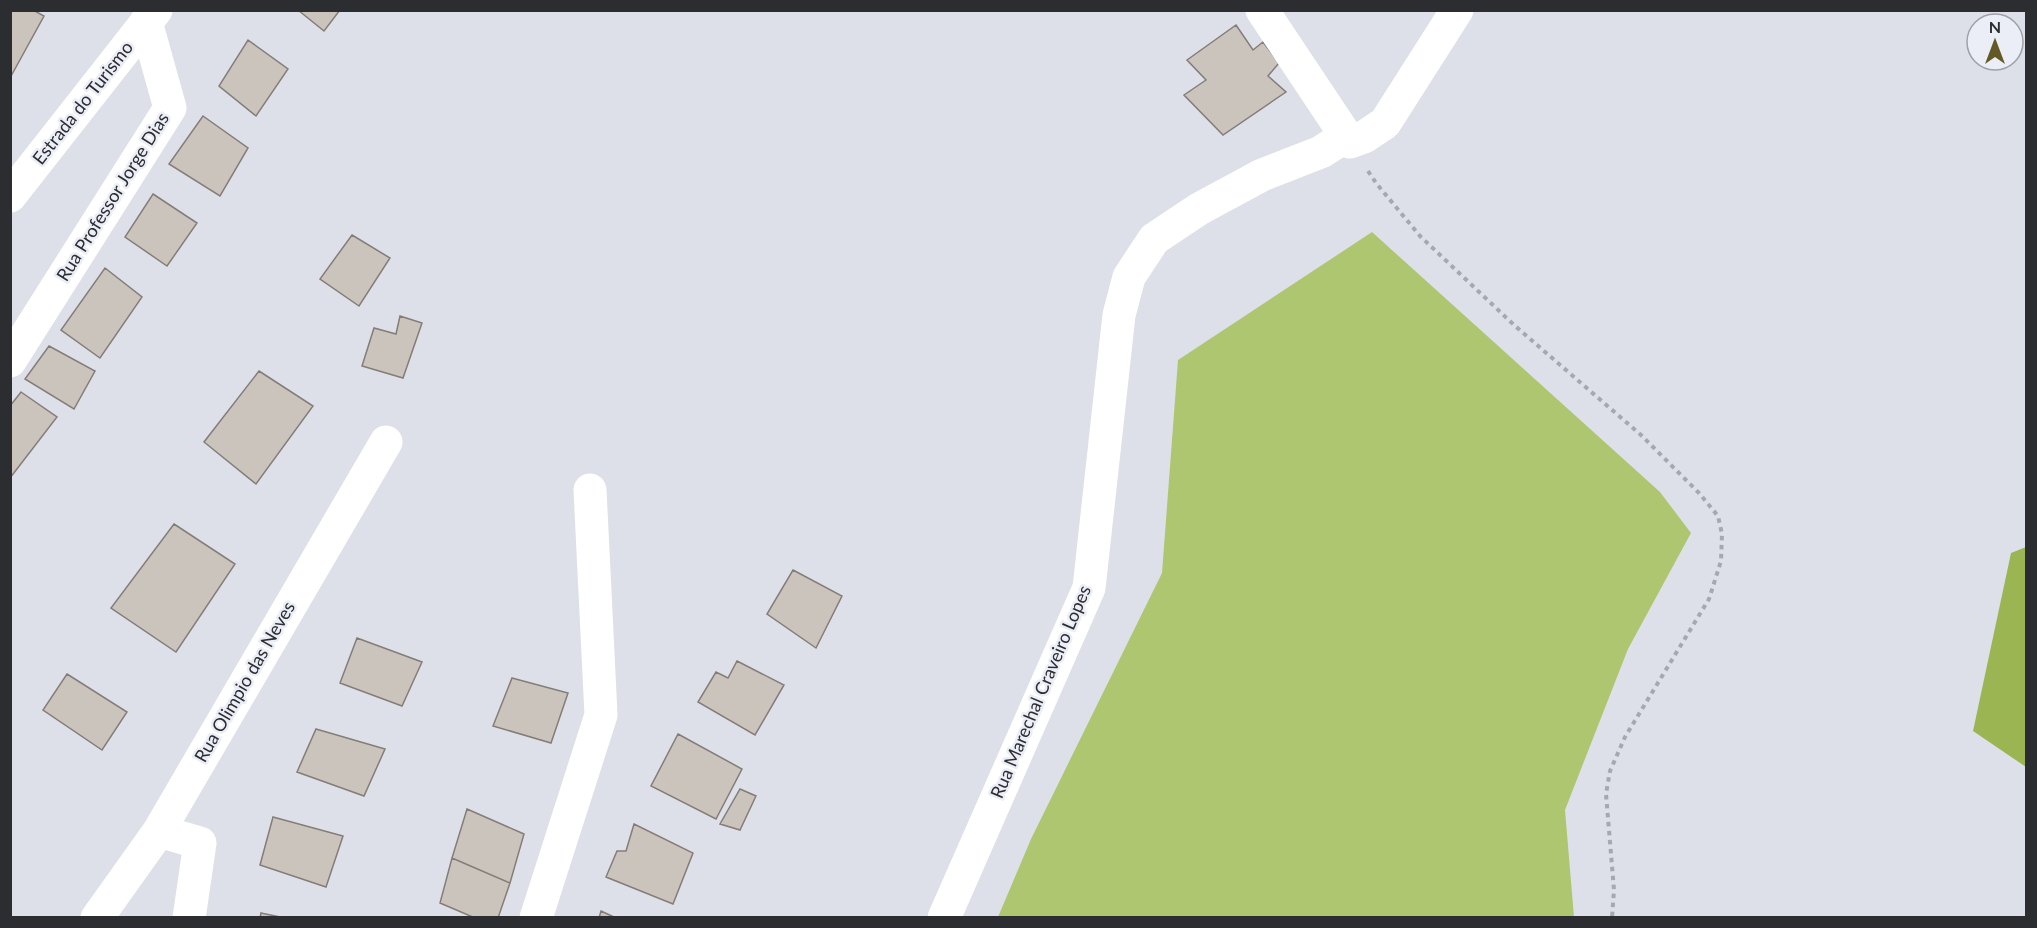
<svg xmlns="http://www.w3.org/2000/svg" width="2037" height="928" font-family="Lato,sans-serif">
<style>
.green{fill:#afc671}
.forest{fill:#9cb553}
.building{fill:#cbc4bd;stroke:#847d77;stroke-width:1.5}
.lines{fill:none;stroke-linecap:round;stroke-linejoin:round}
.path{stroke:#a6a8af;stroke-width:4;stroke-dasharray:4.5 4.5;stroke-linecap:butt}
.minor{stroke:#fff;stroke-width:33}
.tertiary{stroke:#fff;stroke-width:33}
.labels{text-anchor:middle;stroke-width:5;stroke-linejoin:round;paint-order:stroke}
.street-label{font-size:18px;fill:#2c2d30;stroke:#ebeef7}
</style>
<rect width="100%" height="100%" fill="#dee0e9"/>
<path class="green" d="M1372,232L1660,492L1691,533L1628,649L1565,810L1574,917H998L1031,839L1162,573L1178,360Z"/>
<path class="forest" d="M2026,547V767L1973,731L2011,553Z"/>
<path class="building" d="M10,10H33L44,16L10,78Z
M298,10H340L324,31Z
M1236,25L1253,50L1263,42L1279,63L1268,76L1286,92L1223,135L1184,95L1206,80L1187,60Z
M248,40L288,69L256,116L219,86Z
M203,116L248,148L220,196L169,164Z
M153,194L197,223L167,266L125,237Z
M352,235L390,258L359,306L320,279Z
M105,268L142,297L100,358L61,330Z
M400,316L422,323L403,378L362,366L374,328L396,334Z
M49,346L95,371L74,409L25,379Z
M259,371L313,406L256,484L204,442Z
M21,392L57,417L10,478V406Z
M174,524L235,564L176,652L111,608Z
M793,570L842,596L816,648L767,614Z
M357,638L422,662L402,706L340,683Z
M737,661L784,685L755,735L698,702L716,672L728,678Z
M67,674L127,712L102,750L43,710Z
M512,678L568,693L551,743L493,726Z
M316,729L385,749L364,796L297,772Z
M678,734L742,769L716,819L651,786Z
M740,789L756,796L740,830L720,824Z
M467,809L524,834L510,883L452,858Z
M273,817L343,836L326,887L260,865Z
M634,824L693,853L673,904L606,877L617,851H626Z
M452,858L510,883L498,918H475L440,903Z
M601,911L616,918H599Z
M261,913L285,918H260Z"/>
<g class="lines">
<path class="path" d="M1368,171L1376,183L1420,236L1514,325L1641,435L1699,493L1718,516L1722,534L1721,561L1709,599L1625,737L1610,771L1606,794L1614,890L1612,918"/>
<path class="minor" d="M1262,10L1350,142L1364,137L1385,123L1457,10
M10,361L170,108L146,22
M159,831L200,843L189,918
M97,918L159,831L386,442
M536,918L601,715L590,490
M944,918L1089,588L1119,315L1129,277L1154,239L1199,209L1262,175L1321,152L1346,136"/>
<path class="tertiary" d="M10,196L156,10"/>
</g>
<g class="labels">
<g class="street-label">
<text transform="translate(83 103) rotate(-52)" y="6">Estrada do Turismo</text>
<text transform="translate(113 197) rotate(-58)" y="6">Rua Professor Jorge Dias</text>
<text transform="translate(245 682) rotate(-60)" y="6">Rua Olimpio das Neves</text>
<text transform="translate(1041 692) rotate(-67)" y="6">Rua Marechal Craveiro Lopes</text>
</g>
</g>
<rect width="2037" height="928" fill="none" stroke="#2c2d30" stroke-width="24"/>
<g transform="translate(1995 42)"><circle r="28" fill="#ebeef7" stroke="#9fa1a7" stroke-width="1.5"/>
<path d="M0-4.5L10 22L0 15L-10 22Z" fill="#625925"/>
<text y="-9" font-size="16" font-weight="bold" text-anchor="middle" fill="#2c2d30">N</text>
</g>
</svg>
